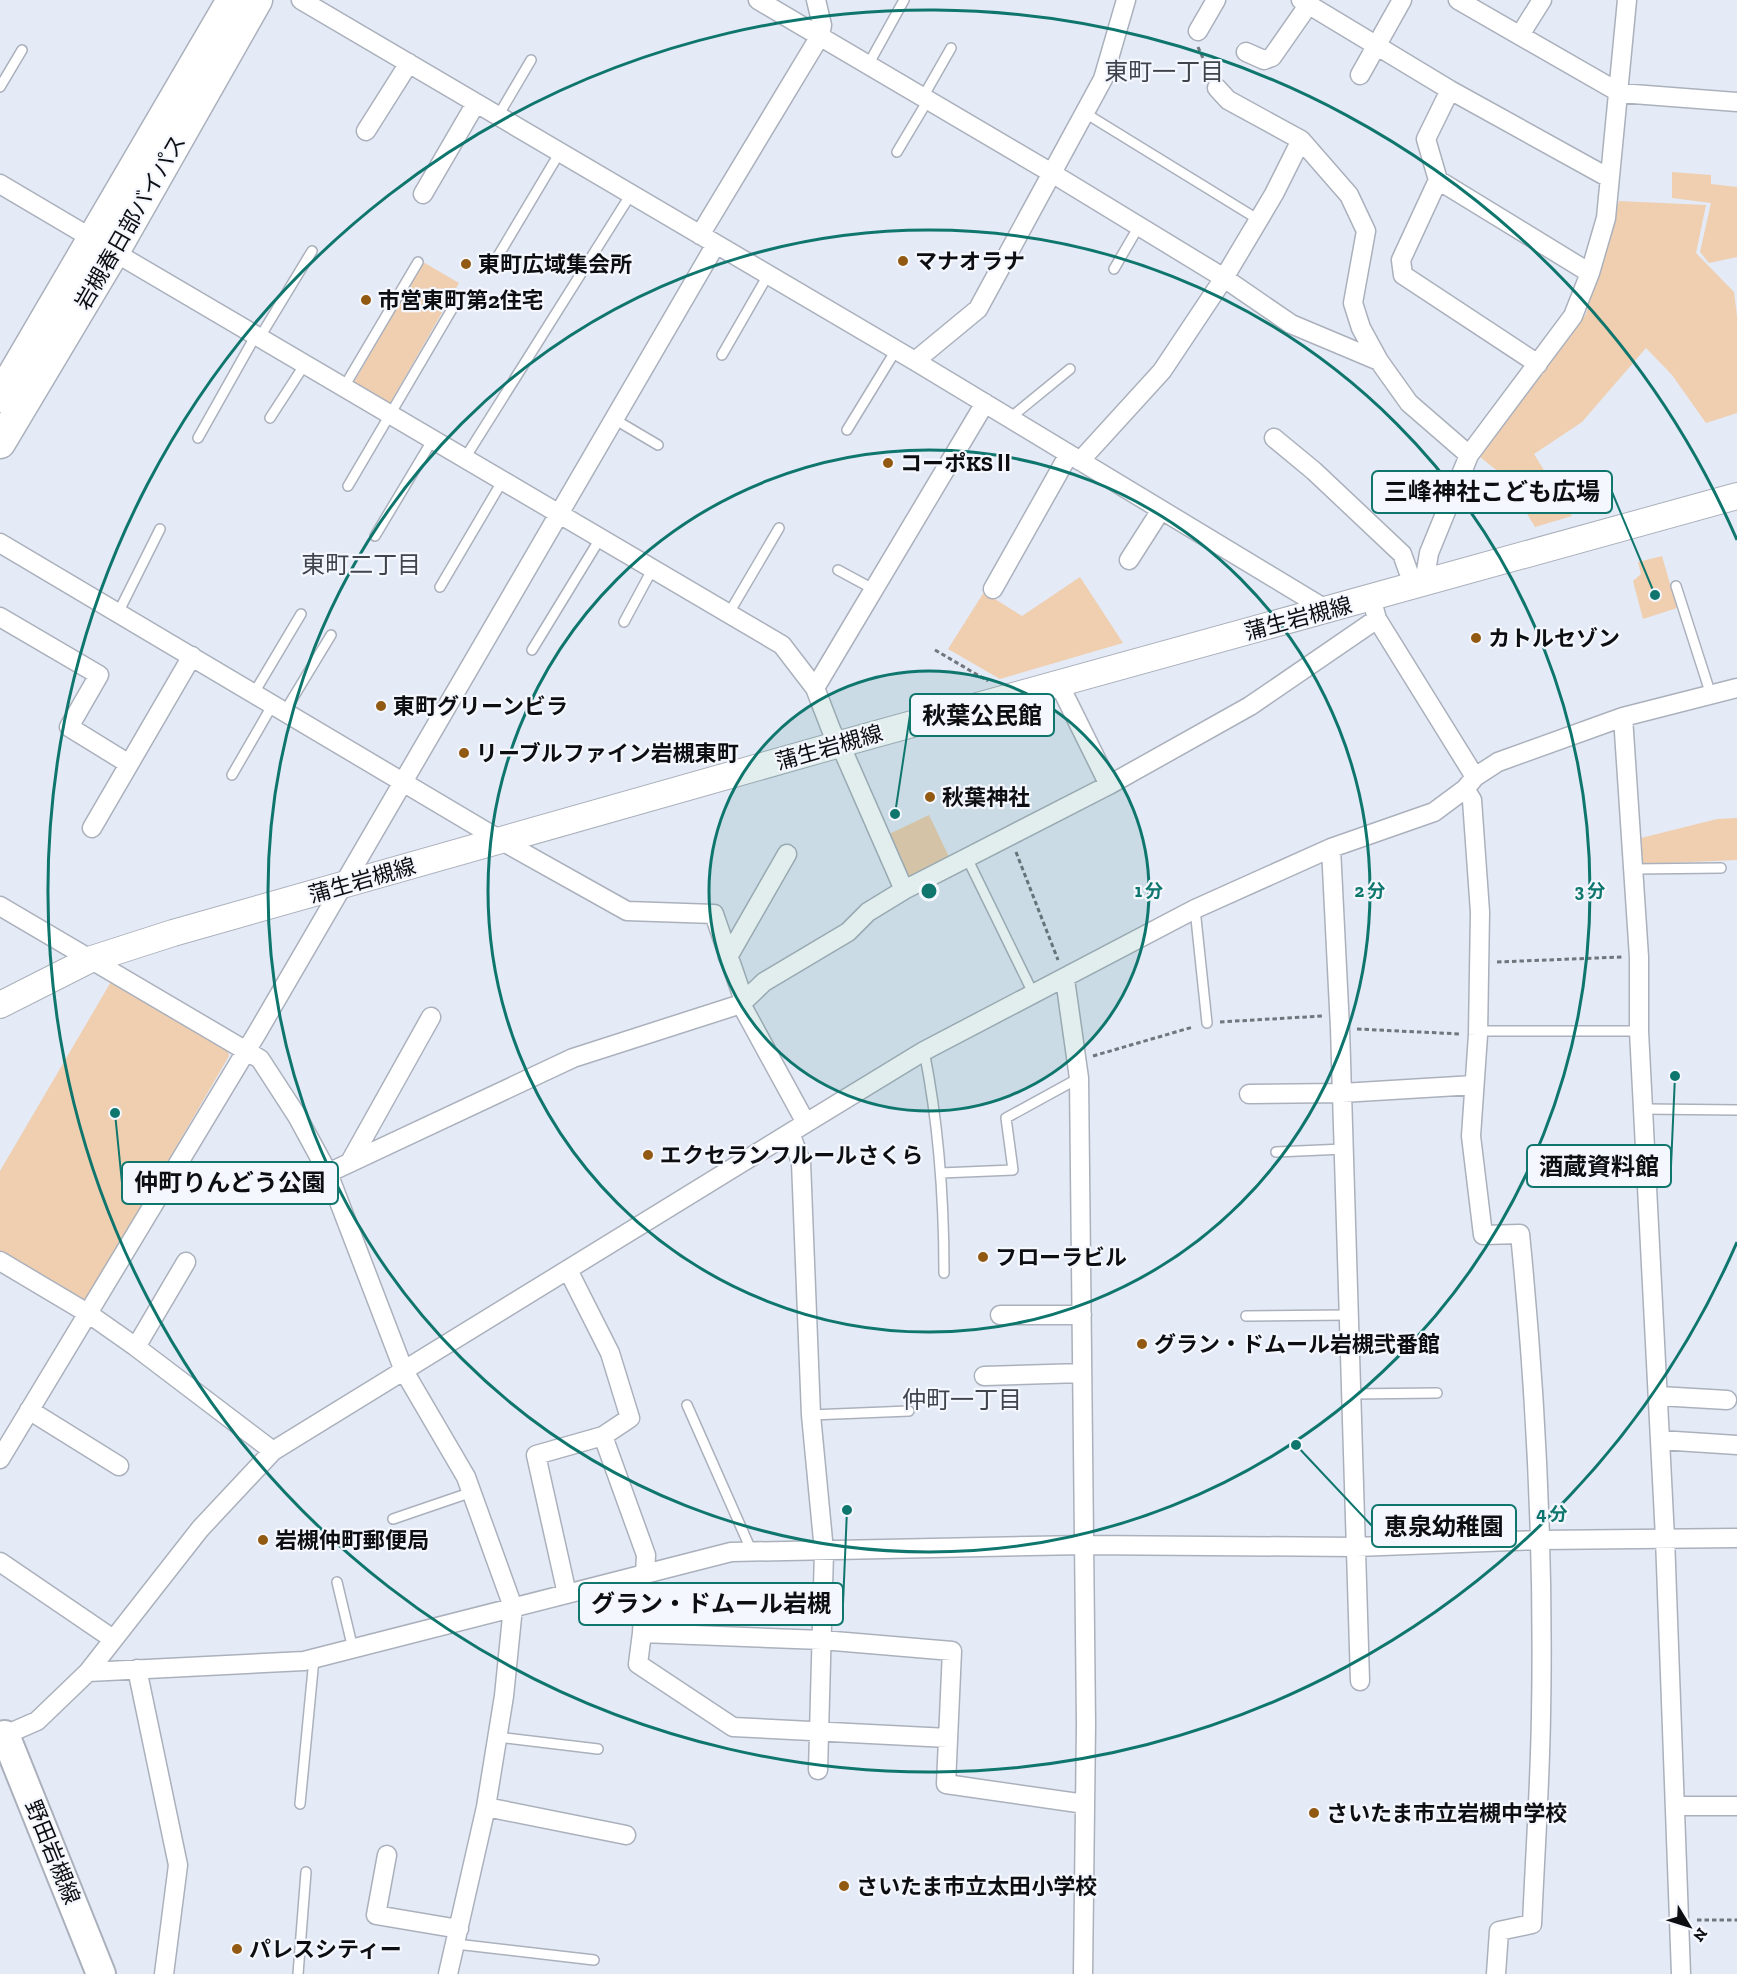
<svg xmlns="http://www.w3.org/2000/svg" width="1737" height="1974" font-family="'Zilla Slab','Noto Sans JP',serif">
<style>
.green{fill:#efcfb0}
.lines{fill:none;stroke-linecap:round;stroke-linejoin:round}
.service-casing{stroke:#abb1bc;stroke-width:12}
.minor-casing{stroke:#abb1bc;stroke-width:21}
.secondary-casing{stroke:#abb1bc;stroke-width:28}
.primary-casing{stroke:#abb1bc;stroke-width:32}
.trunk-casing{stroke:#abb1bc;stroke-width:33}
.path{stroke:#71757c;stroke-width:3;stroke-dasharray:4.5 3;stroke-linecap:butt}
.service{stroke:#fff;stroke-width:9}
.minor{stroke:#fff;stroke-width:18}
.secondary{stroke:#fff;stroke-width:26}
.primary{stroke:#fff;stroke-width:28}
.trunk{stroke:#fff;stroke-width:30}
.ring{fill:none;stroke:#0f766e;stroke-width:3}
.poi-dot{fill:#915911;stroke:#f4f7fe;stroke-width:2}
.labels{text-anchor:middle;stroke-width:4.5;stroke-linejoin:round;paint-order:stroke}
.street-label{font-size:22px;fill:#0c0e11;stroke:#f4f7fe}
.poi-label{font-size:22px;font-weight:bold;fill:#0c0e11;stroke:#f4f7fe;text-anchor:start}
.neighbourhood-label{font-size:24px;fill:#3f444d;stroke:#f4f7fe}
.centre{fill:#0f766e;stroke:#f4f7fe;stroke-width:3}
.ring-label{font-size:18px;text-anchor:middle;font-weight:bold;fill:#0f766e;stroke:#f4f7fe;stroke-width:4.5;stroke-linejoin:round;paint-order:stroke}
.leader{fill:none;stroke:#0f766e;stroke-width:2}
.callout-dot{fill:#0f766e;stroke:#f4f7fe;stroke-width:2}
.callout{fill:#f4f7fe;stroke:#0f766e;stroke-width:2}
.callout-label{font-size:24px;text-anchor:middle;font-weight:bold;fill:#0c0e11}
</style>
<rect width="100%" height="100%" fill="#e4eaf6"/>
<path class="green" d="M1672,172L1711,175V184L1737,187V257L1709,263L1700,252L1711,203L1672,198Z
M1619,201L1706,205L1696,253L1734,292L1737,316V413L1706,423L1672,375L1646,348L1582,422L1534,454L1572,516L1535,527L1505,477L1480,457L1586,314Z
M423,262L459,283L389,405L353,384Z
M1662,556L1677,608L1643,619L1633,581L1641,574L1638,562Z
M1080,577L1123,643L1000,679L948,649L984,592L1022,616Z
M929,815L951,861L912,880L901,876L885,836Z
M1737,818V860L1642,864L1641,838L1717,819Z
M112,980L227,1047L229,1056L87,1300L80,1302L0,1255V1171Z"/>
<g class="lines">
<defs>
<path id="service" d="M868,65L904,0
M0,87L22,50
M923,97L951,48
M1085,113L1259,220
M498,116L531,60
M897,152L928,100
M498,256L560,152
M1114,269L1139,226
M260,337L312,251
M722,355L768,275
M344,387L418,262
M270,418L305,364
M1010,418L1070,369
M614,419L658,445
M847,430L896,350
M198,438L256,335
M465,458L631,194
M348,486L455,304
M375,536L433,439
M838,570L875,590
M1676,586L1711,695
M440,587L503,480
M118,613L160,529
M729,613L779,528
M624,622L653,568
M532,650L601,537
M254,693L301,614
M285,711L331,635
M232,775L273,704
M967,858L1034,995
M1634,869L1721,868
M1195,909L1207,1023
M1478,1031H1639
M924,1051C939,1125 944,1198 944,1273
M1645,1109L1737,1110
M1276,1152L1344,1149
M1566,1163L1647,1164
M941,1173L1013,1170L1006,1118L1079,1078
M1246,1316L1349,1315
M1351,1394L1437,1393
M687,1405L752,1552
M811,1415L909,1411
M393,1519L472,1492
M337,1582L353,1649
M497,1737L598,1749
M300,1804L314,1659
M456,1944L594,1960
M298,1974L306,1872"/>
<path id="minor" d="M301,0L915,361L1327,610
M758,0L1050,172L1224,278L1291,324L1379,361L1409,403L1469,455
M1301,0L1450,90L1609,178
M1458,0L1620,93L1737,102
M1198,31L1216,0
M1520,35L1542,0
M1246,52L1264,60L1272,57L1309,4
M1360,75L1402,0
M1217,88L1228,100L1301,140L1349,195L1366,231L1353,303L1361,328L1379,361
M1450,90L1426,139L1438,180L1590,273
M366,131L409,63
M1438,180L1401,260L1403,275L1538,364
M0,184L93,239
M423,194L476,103
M700,235L820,36L822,25L816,0
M114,252L782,645L815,688L832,732L840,744L904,890
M915,361L978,309L1103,79L1126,0
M1274,438L1314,471L1402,554L1414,587
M1080,461L1162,371L1224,278L1274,194L1301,140
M0,543L502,841L627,911L714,914L744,1001
M1129,560L1161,510
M1424,584L1429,553L1469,455L1573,316L1590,273L1606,218L1627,0
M993,589L1069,454
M1374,608L1377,619L1475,777
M0,617L99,675L69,727L129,764
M1059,684L1109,785
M815,688L985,403
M1623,717L1639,957V1031L1665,1538L1681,1974
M1465,789L1472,800L1480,912L1478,1035L1471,1136L1483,1235L1520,1234C1536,1394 1544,1555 1541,1715C1540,1785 1535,1855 1532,1924L1499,1931L1496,1974
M92,828L192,656
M1331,848L1340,1028L1360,1681
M0,906L260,1059L297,1116L328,1173L404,1371L466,1477L513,1607L504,1696L486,1807L448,1974
M728,957L787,854
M1065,979L1079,1078L1086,1724L1083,1974
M741,1004L806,1123
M1249,1094L1342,1093L1474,1085
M790,1133L801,1162L811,1415L824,1551L818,1770
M350,1162L431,1017
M328,1173L573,1058L741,1004L764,982L848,932L868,912L904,890L1109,785L1250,706L1377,619
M0,1261L89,1314L136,1347L273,1451
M1000,1315H1082
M136,1347L186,1262
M984,1376L1082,1373
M1659,1396L1727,1400
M29,1410L119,1466
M603,1436L646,1555L642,1633
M1660,1440L1737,1445
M0,1459L257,1033L716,244
M0,1562L113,1639
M567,1594L536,1455L603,1436L630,1418L610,1353L568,1270
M137,1669L178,1865L164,1974
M88,1672L304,1661L731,1552L1084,1545L1356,1547L1539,1540L1737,1538
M5,1735L37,1721L88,1672L200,1529L273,1451L806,1123L924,1051L1195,909L1331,848L1434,812L1465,789L1475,777L1498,762L1623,717L1737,688
M948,1738L733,1727L638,1664L642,1633L822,1640L952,1651L946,1784L1085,1804
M1675,1806H1737
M486,1807L626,1835
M387,1855L376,1915L459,1929"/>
<path id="secondary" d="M0,1005L89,960L173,933L840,744L1737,496"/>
<path id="primary" d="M0,1736L5,1735L101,1974"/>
<path id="trunk" d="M0,397L232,0
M0,443L114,252L257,0"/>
</defs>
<use href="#service" class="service-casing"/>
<use href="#minor" class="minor-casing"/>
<use href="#secondary" class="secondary-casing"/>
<use href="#primary" class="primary-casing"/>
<use href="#trunk" class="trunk-casing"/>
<path class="path" d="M1198,47L1210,74
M935,650L988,681
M1016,852L1058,960
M1497,962L1622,957
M1220,1022L1322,1016
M1357,1029L1461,1034
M1093,1056L1193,1027
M1697,1920H1737"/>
<use href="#service" class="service"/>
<use href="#minor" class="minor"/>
<use href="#secondary" class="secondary"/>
<use href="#primary" class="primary"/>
<use href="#trunk" class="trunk"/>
</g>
<circle cx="929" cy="891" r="220" fill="#0f766e" fill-opacity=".12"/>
<g class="ring">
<circle cx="929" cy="891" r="220"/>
<circle cx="929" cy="891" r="441"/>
<circle cx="929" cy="891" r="661"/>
<path d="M1737 1242A881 881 0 1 1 1737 540"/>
</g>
<g class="poi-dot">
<circle cx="903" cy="261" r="6"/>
<circle cx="466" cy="264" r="6"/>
<circle cx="366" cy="300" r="6"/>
<circle cx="888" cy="463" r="6"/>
<circle cx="1476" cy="638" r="6"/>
<circle cx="381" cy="706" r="6"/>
<circle cx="464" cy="753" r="6"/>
<circle cx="930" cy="797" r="6"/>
<circle cx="648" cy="1155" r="6"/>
<circle cx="983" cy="1257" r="6"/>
<circle cx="1142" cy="1344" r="6"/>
<circle cx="263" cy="1540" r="6"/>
<circle cx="1314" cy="1813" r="6"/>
<circle cx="844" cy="1886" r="6"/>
<circle cx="237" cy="1949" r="6"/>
</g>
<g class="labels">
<g class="street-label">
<text transform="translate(130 222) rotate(-60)" y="8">岩槻春日部バイパス</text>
<text transform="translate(1298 618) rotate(-15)" y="8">蒲生岩槻線</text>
<text transform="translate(829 747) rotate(-16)" y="8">蒲生岩槻線</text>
<text transform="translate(362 880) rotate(-16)" y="8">蒲生岩槻線</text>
<text transform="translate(53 1852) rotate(68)" y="8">野田岩槻線</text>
</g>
<g class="poi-label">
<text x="915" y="269">マナオラナ</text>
<text x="478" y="272">東町広域集会所</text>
<text x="378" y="308">市営東町第2住宅</text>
<text x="900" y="471">コーポKSⅡ</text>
<text x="1488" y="646">カトルセゾン</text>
<text x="393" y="714">東町グリーンビラ</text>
<text x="476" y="761">リーブルファイン岩槻東町</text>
<text x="942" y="805">秋葉神社</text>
<text x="660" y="1163">エクセランフルールさくら</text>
<text x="995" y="1265">フローラビル</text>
<text x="1154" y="1352">グラン・ドムール岩槻弐番館</text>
<text x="275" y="1548">岩槻仲町郵便局</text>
<text x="1326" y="1821">さいたま市立岩槻中学校</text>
<text x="856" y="1894">さいたま市立太田小学校</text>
<text x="249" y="1957">パレスシティー</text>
</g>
<g class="neighbourhood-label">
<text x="1164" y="80">東町一丁目</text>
<text x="361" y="573">東町二丁目</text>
<text x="962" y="1408">仲町一丁目</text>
</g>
</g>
<circle cx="929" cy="891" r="9" class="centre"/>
<g class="ring-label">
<text x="1149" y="897">1 分</text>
<text x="1370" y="897">2 分</text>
<text x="1590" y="897">3 分</text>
<text x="1552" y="1520">4 分</text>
</g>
<path class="leader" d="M1655 595L1612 492M895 814L910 715M1675 1076L1671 1166M115 1113L122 1183M1296 1445L1372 1526M847 1510L843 1604"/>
<g class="callout-dot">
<circle cx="1655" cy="595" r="6"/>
<circle cx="895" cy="814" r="6"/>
<circle cx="1675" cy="1076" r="6"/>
<circle cx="115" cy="1113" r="6"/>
<circle cx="1296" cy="1445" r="6"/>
<circle cx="847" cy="1510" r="6"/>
</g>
<g class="callout">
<rect x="1372" y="471" width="240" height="42" rx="6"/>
<rect x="910" y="694" width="144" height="42" rx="6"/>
<rect x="1527" y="1145" width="144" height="42" rx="6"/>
<rect x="122" y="1162" width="216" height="42" rx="6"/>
<rect x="1372" y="1505" width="144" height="42" rx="6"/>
<rect x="579" y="1583" width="264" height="42" rx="6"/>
</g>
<g class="callout-label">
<text x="1492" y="500">三峰神社こども広場</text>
<text x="982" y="724">秋葉公民館</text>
<text x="1599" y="1175">酒蔵資料館</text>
<text x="230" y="1191">仲町りんどう公園</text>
<text x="1444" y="1535">恵泉幼稚園</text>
<text x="711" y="1612">グラン・ドムール岩槻</text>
</g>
<g transform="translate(1689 1926) rotate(128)" stroke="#f4f7fe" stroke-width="4.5" paint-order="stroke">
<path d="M0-4.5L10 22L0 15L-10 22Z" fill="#0c0e11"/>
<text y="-9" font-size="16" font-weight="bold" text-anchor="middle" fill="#0c0e11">N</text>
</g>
</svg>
